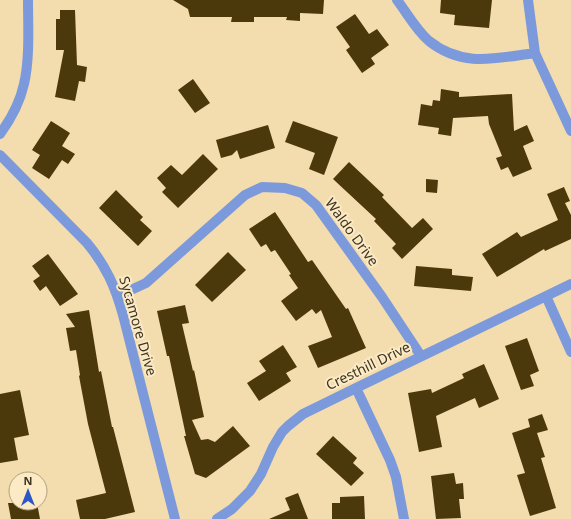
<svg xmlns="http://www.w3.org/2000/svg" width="571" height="519" font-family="'Noto Sans',sans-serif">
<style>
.building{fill:#4c390b}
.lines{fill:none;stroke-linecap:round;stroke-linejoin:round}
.street{stroke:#7c9adb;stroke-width:10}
.labels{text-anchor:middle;stroke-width:4;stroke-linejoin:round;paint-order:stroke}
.street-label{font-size:14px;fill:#3c3321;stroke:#fceac5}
</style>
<rect width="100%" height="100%" fill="#f3dcae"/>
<path class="building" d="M173,0H324L323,14L300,13V21L286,20L287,17H254V22H231L232,17H190L188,9Z
M441,0H492L489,28L454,25L455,15L440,13Z
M60,10H75L77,65L87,67L85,82L79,81L75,101L55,97L64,50H56V19H60Z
M355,14L369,34L377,29L389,45L371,58L375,64L362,73L346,50L350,47L336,27Z
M193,79L210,103L195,113L178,90Z
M441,89L459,92V97L512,94L514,131L527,125L534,141L523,146L532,169L513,177L508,167L501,170L496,158L502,156L489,124L488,116L453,118L451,136L438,134L439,128L418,125L421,104L432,106L433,100L440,101Z
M51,121L70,133L62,146L75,154L68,164L62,160L49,179L32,168L40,155L32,150Z
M293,121L338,137L324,175L309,169L315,153L285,142Z
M268,125L275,148L240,159L237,150L232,155L221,158L216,140Z
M203,154L218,169L178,208L162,192L166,188L157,178L171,165L182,175Z
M349,162L384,195L382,197L412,228L423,218L433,229L402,259L392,248L396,244L374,221L376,219L333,179Z
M426,179L438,180L437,193L426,192Z
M564,187L570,201L565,203L571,215V239L545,251L544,249L497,277L482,254L517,232L521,237L558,220L547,194Z
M116,190L143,217L140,220L152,231L138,246L99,208Z
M275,212L308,262L312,260L346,309L348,308L366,348L318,368L308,346L332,337L321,310L316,314L312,309L296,321L281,301L298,288L289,275L291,274L275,250L271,252L266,244L261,247L249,229Z
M228,252L246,270L212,302L195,285Z
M48,254L78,294L60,306L46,286L40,291L33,281L40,276L32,266Z
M416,266L452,269V275L473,277L471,291L414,286Z
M185,305L189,323L182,324L193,371L194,370L204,417L192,420L201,440L208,439L215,442L233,426L250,446L206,478L195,474L184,436H186L169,356H167L157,311Z
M89,310L99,372L101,371L112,427H113L135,512L105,519H80L76,500L106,493L88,424L79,376L80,375L76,350L70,351L66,328L75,327L66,314Z
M527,338L539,371L530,375L534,386L521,390L505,346Z
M283,345L297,367L286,373L291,381L259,401L247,383L266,371L259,361Z
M484,364L499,399L479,408L475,398L436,416L442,447L419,452L408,393L431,389L432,393L464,378L462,374Z
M20,390L29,435L14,438L18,460L0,463V394Z
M542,414L548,430L537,433L545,457L541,458L556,508L530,516L517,475L525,473L512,433L530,427L528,419Z
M333,436L357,458L353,463L364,473L351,486L316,454Z
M454,473L456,484L463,483L464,499H459L461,518L436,519L431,476Z
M298,493L308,519H269L290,510L285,498Z
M364,496L365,519H332V503H340V497Z
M8,503H37L40,519H11Z"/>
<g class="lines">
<path class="street" d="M397,0C407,13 416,30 429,41C463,68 496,58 535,53
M528,0L535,53L571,131
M0,134C11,119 20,102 24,84C30,58 28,26 28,0
M0,155L87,243C106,266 115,286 123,315L175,519
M118,296L146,283L245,195L262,187L285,188L302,193L316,205L382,297L421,356
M546,296L571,352
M356,388L390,460L396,477L404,519
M217,519L232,509L250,491L261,474L273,447L282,432L288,426L303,414L356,388L571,284"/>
</g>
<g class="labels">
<g class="street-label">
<text transform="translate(352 232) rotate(54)" y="5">Waldo Drive</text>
<text transform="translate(138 326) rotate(74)" y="5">Sycamore Drive</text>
<text transform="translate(368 366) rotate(-26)" y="5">Cresthill Drive</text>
</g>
</g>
<g transform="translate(28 491)"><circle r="19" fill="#fceac5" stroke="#afa183"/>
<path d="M0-3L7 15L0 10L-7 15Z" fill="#2c57c6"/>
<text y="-6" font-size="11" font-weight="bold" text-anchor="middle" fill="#3c3321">N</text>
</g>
</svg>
